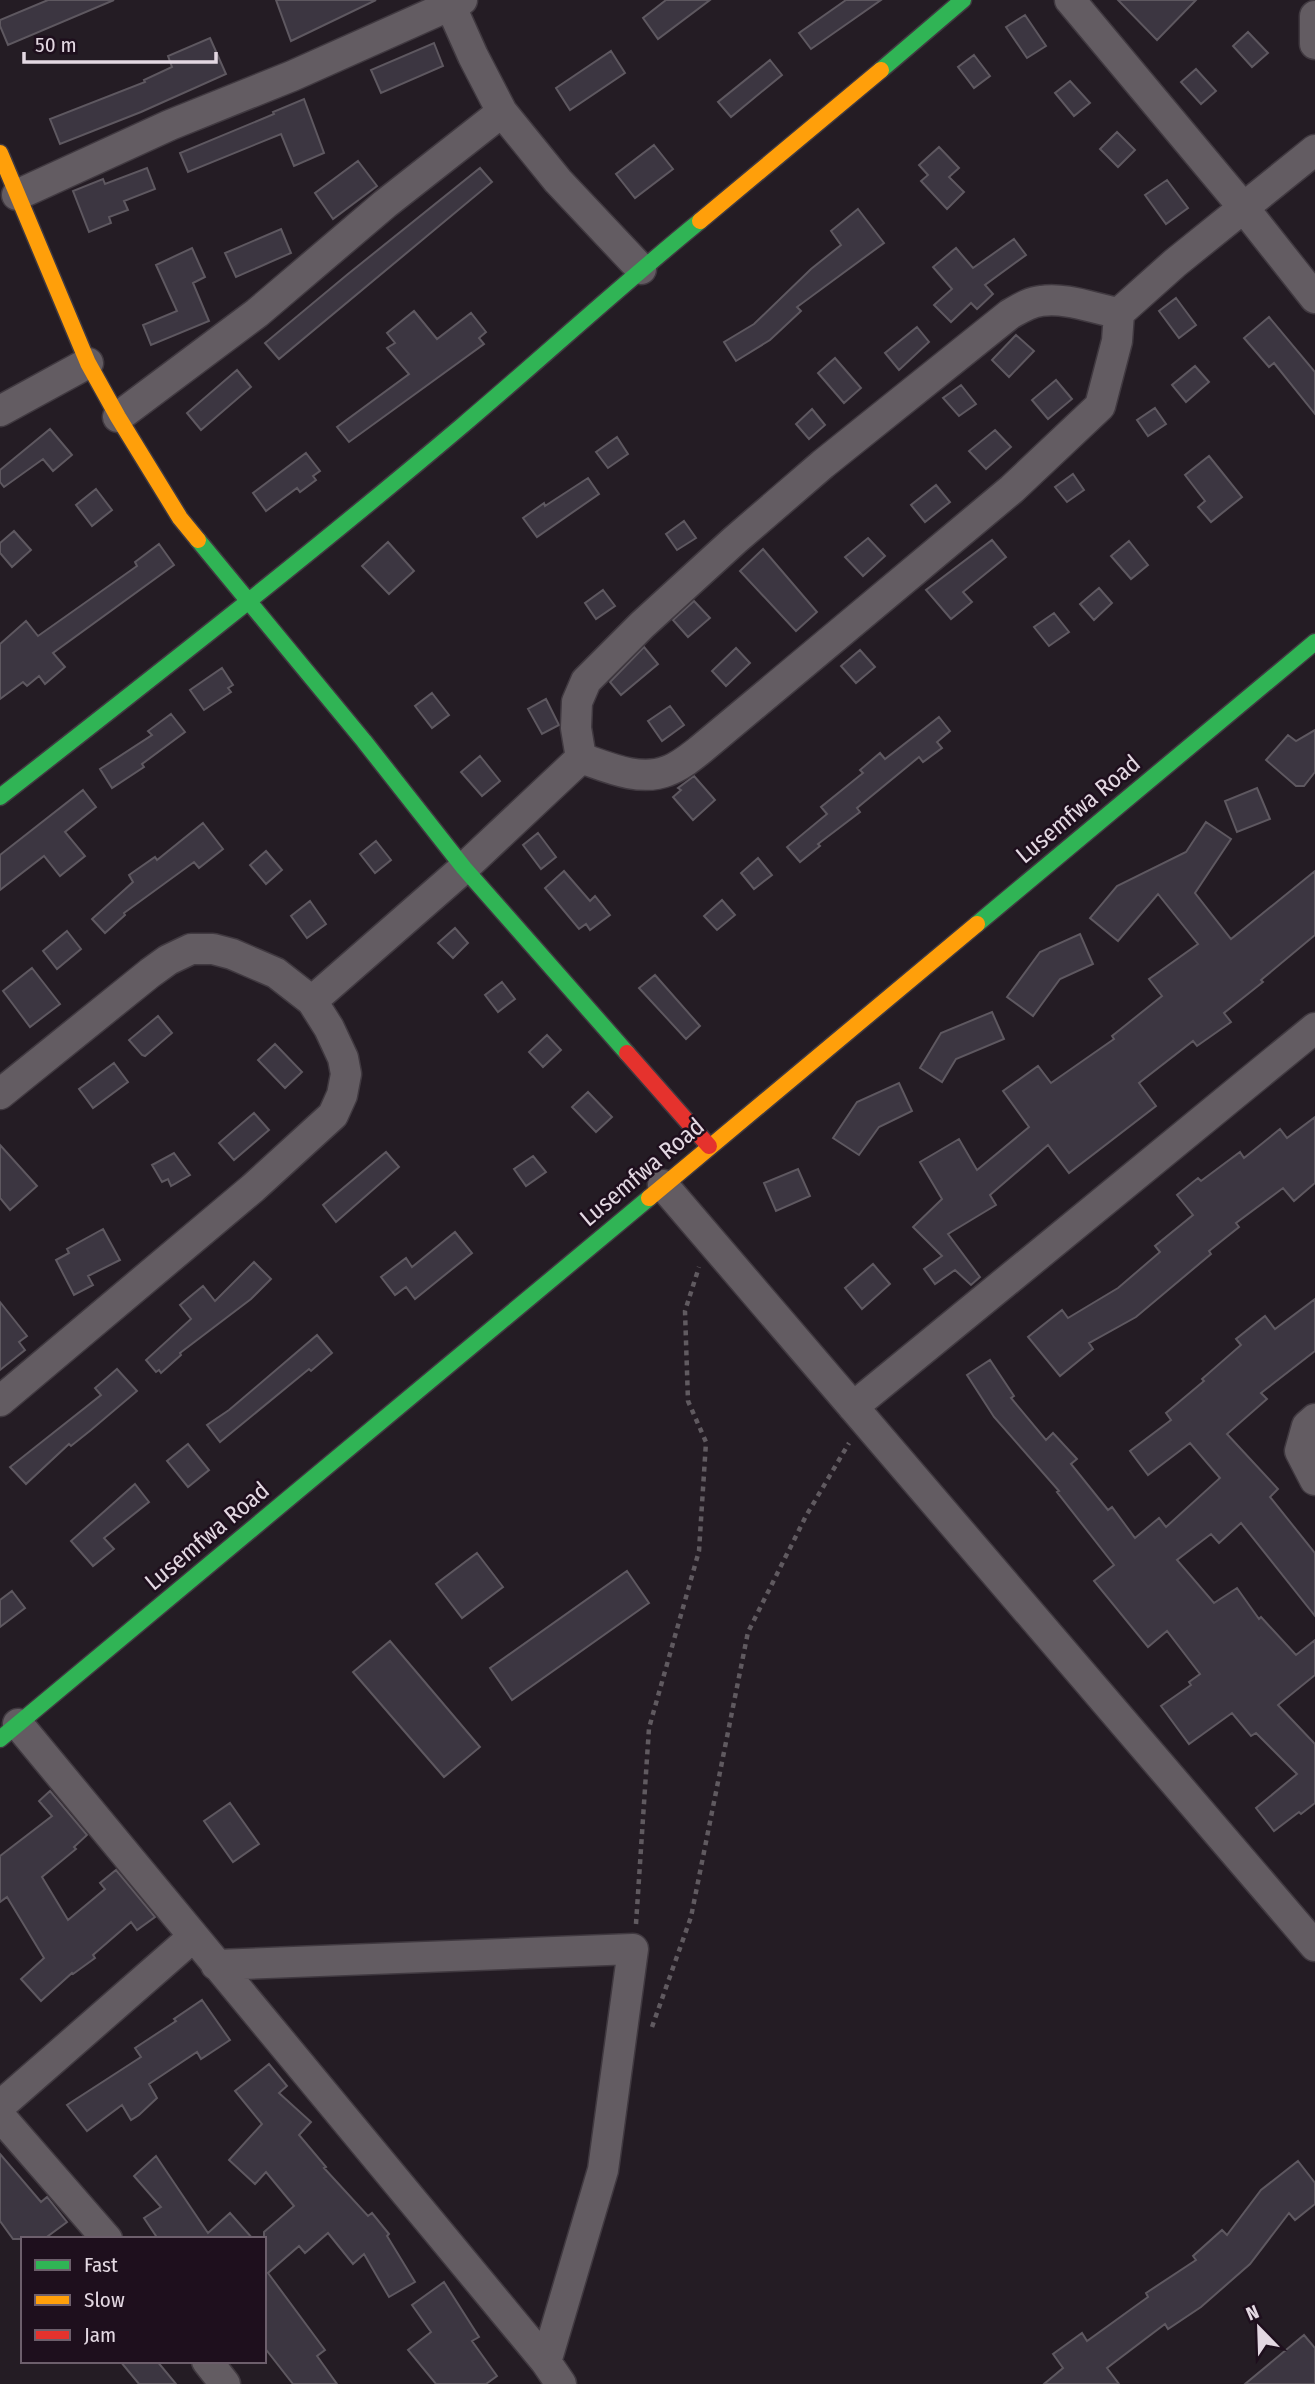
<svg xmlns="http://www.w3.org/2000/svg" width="1315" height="2384" font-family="'Fira Sans Condensed',sans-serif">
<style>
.building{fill:#3c3641;stroke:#5e5860;stroke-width:2}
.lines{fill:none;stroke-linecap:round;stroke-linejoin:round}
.street-casing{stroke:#403940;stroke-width:33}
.fast-casing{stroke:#403940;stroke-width:19}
.slow-casing{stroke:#403940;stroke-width:19}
.jam-casing{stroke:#403940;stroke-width:19}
.path{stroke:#605a60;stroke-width:4.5;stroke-dasharray:5 5;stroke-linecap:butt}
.street{stroke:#635c62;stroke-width:30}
.fast{stroke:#30b455;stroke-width:16}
.slow{stroke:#ff9f0a;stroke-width:16}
.jam{stroke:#e5322d;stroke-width:16}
.labels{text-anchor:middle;stroke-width:5;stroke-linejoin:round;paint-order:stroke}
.street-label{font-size:24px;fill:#e3d8e2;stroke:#1e0f1d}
</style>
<rect width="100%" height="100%" fill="#241c24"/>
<path class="building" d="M48,0H114L8,45L0,26V20Z
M276,0H376L291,41Z
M666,0H710L658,39L643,18Z
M846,0H881L811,49L799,33Z
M1118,0H1196L1157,40Z
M1025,15L1046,46L1027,58L1006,27Z
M1248,32L1268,53L1252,67L1233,46Z
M210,38L226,74L141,112L60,144L50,119L145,82L144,80L172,67L168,56Z
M434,43L443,66L381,93L371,70Z
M611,51L625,73L570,110L556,88Z
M974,55L990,76L974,88L958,67Z
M770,60L782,75L731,117L718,102Z
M1196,69L1216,91L1201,104L1181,82Z
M1070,81L1090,103L1074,116L1055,93Z
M304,99L324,153L294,166L281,134L188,172L180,153L274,114L273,112Z
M1117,132L1135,150L1118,167L1100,149Z
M654,145L673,169L635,198L616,174Z
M939,147L959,168L949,177L964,192L947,209L921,181L928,175L919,165Z
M358,161L377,186L333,219L315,193Z
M147,168L155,189L124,201L128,210L109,217L111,223L89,232L73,191L103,179L105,184Z
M480,168L492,182L279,359L265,343L348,274Z
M1167,180L1188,208L1166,224L1145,195Z
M858,209L884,243L797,307L801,311L770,340L736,361L724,342L754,324L811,269L841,245L831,231Z
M281,229L291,253L236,277L225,253Z
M1014,239L1026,255L985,285L993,294L977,309L971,303L951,322L934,305L952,289L933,267L956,248L973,268Z
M192,248L205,277L193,283L209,321L151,345L143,325L177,311L156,265Z
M1176,298L1196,325L1179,338L1159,311Z
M414,311L437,339L471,313L486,332L479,338L484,344L349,442L337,427L409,374L387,348L395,343L387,333Z
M1269,317L1315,372V414L1274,363L1269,367L1244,338Z
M917,327L929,342L899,370L885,353Z
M1016,335L1034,351L1009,377L992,360Z
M835,358L861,388L844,403L818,373Z
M1195,366L1209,382L1186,402L1172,385Z
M237,370L251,387L201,430L187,413Z
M1056,380L1072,399L1048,419L1032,400Z
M961,385L976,404L959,416L943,398Z
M1155,408L1166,424L1148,436L1137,420Z
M812,409L825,425L809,439L796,424Z
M50,429L72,455L53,471L43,459L4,487L0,482V470Z
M995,430L1011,447L986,469L969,451Z
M617,437L628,454L608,468L596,452Z
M306,453L320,471L313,476L316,480L300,492L297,488L266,511L253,493Z
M1209,456L1242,497L1211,522L1198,507L1205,501L1185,475Z
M1073,474L1084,490L1067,502L1055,487Z
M588,478L599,494L537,537L523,518L544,503L545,506Z
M936,485L950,502L925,522L911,505Z
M96,489L112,510L92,526L76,505Z
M684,521L696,538L677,550L666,534Z
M14,531L31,550L12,567L0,553V543Z
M868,538L885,556L863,576L845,557Z
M992,540L1006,557L963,592L972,602L951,619L926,590Z
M1129,541L1148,565L1131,579L1111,556Z
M388,542L414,571L389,594L362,566Z
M159,544L174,565L53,653L65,667L45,684L39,676L27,686L23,682L0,699V644L26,621L38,636L137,566L135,562Z
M763,549L817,612L796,631L740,571Z
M1099,588L1112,603L1094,620L1080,604Z
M603,590L615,606L596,619L585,603Z
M694,601L710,618L688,637L673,620Z
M1054,613L1069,632L1049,646L1034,627Z
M644,647L658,664L621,695L610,682Z
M736,648L750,663L726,686L712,671Z
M860,650L875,667L856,683L841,666Z
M222,668L233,685L228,688L231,692L204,710L190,690Z
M432,693L449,715L432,728L415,706Z
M546,699L559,725L542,734L528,709Z
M670,706L684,725L662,741L648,721Z
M171,714L185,732L142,764L144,767L112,788L100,769L152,735L148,731Z
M939,717L950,731L937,742L942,748L923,762L919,757L857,808L860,812L818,844L820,846L800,862L787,847L827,814L821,807L863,773L860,770L880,753L885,759Z
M1315,730V772L1304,786H1296L1266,760L1288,735L1296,741Z
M480,756L500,781L482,796L461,772Z
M694,776L715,800L693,820L673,797L681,790L678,788Z
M1257,788L1270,819L1237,832L1225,801Z
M83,790L96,807L65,832L85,856L60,876L44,856L0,890V855Z
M1206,822L1231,839L1195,893L1231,939L1315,871V935L1261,980L1263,982L1224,1013L1231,1022L1197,1046L1193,1041L1139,1083L1156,1106L1069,1173L1048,1145L990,1195L996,1205L948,1234L980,1277L971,1285L955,1270L935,1284L924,1269L942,1256L913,1227L942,1199L920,1162L959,1139L977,1170L1029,1127L1003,1091L1038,1066L1051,1083L1114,1039L1112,1036L1162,996L1149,979L1198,944L1158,894L1118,941L1090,918L1117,886L1186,852Z
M203,823L223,849L199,868L194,862L124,913L125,915L105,933L92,919L133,882L129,875L155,857L157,860Z
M538,833L556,857L541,869L523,845Z
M376,841L391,860L375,873L360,854Z
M266,851L282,870L266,884L250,865Z
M758,858L772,875L754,889L741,873Z
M564,871L590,901L595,896L610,915L590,930L586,924L579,929L545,888Z
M722,900L735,915L717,930L704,916Z
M310,901L326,924L307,938L291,916Z
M455,928L468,943L453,958L438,943Z
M67,931L81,949L57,969L43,951Z
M1080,934L1093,964L1060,979L1033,1016L1007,997L1040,952Z
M32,968L60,1004L30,1027L3,991Z
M655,975L700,1026L686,1039L639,988Z
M502,982L515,999L498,1012L485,995Z
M992,1012L1004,1039L956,1059L942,1082L920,1068L941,1033Z
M158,1016L172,1033L145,1056L142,1055L129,1040Z
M547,1035L561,1050L543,1067L529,1052Z
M275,1044L302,1072L285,1088L258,1060Z
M114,1063L128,1082L93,1108L79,1089Z
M899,1083L912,1111L879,1127L859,1155L833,1138L857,1102Z
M588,1092L612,1117L596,1132L572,1107Z
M254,1113L269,1130L234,1160L219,1143Z
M1315,1117V1183L1294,1201L1283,1188L1236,1223L1239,1227L1209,1251L1211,1254L1136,1317L1089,1343L1093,1349L1060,1376L1028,1337L1062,1310L1068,1318L1118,1288L1160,1252L1155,1246L1193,1215L1177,1195L1198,1178L1201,1181L1240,1152L1244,1158L1280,1129L1287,1138Z
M0,1145L37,1186L10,1210L0,1198Z
M386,1152L399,1167L336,1222L323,1205Z
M174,1153L190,1175L171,1186L168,1179L162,1182L152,1165Z
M533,1156L546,1172L526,1186L514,1169Z
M798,1169L810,1196L776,1211L764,1183Z
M103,1229L120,1260L88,1276L93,1285L74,1295L56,1260L69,1253L67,1249Z
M455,1232L472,1253L415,1299L406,1287L395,1295L381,1277L406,1258L412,1267Z
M254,1262L271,1279L251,1299L180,1353L181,1355L161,1373L159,1370L156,1372L146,1360L191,1319L180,1305L203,1286L215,1301Z
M873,1264L890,1284L862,1309L845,1288Z
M1315,1299V1351L1261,1393L1267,1399L1227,1434L1278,1489L1270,1497L1315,1553V1616L1241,1523L1219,1543L1211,1534L1177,1560L1214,1603L1237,1588L1259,1619L1261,1617L1296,1655L1315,1640V1675L1278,1705L1315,1744V1803L1301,1814L1299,1812L1274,1831L1256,1808L1297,1774L1256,1733L1251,1736L1232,1713L1189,1744L1161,1706L1191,1685L1189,1682L1200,1674L1167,1631L1148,1647L1094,1581L1114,1565L1057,1492L1059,1491L994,1417L967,1375L990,1360L1014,1396L1011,1398L1046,1440L1053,1433L1077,1459L1071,1464L1108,1510L1112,1507L1135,1538L1159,1518L1166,1527L1220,1478L1190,1443L1148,1475L1130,1451L1171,1420L1166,1413L1204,1381L1202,1379L1241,1345L1236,1339L1265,1316L1275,1329Z
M0,1302L27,1336L19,1342L25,1350L0,1370Z
M317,1335L332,1353L311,1371L309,1369L220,1442L207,1425L229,1410Z
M117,1369L137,1391L91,1430L71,1446L69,1444L26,1484L10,1467L101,1395L95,1388Z
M188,1444L209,1470L188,1487L167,1461Z
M135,1484L149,1502L104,1538L114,1549L93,1566L71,1541Z
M477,1553L503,1587L462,1618L436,1584Z
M627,1571L649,1603L512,1700L490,1668Z
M12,1591L25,1608L0,1627V1600Z
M390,1641L480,1747L444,1777L353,1672Z
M50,1791L87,1835L74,1847L76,1849L42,1877L68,1920L105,1889L100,1883L116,1870L155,1917L137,1930L131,1922L93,1955L95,1958L73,1974L72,1973L41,2001L21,1979L44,1958L7,1897L0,1902V1856L52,1816L39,1801Z
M230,1803L259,1844L233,1862L204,1821Z
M202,2000L230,2040L201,2059L197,2052L149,2084L157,2098L139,2115L131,2120L122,2105L87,2131L67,2105L141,2057L135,2048L176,2021L174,2019Z
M269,2064L287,2086L279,2093L311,2122L299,2135L326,2167L324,2168L368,2216L372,2213L389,2234L387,2236L415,2282L389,2297L364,2254L353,2264L328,2233L305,2253L299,2246L268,2273L325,2350L317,2356L337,2384H293L264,2347V2232L294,2206L266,2172L255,2184L229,2160L262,2124L235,2091Z
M0,2154L41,2202L47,2197L67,2222L44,2239H13L0,2221Z
M156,2156L208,2233L230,2213L253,2239H158L144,2218L161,2207L134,2176Z
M1298,2161L1315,2183V2204L1295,2220L1289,2213L1250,2264L1201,2307L1168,2329L1165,2324L1107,2368L1119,2384H1044L1063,2368L1053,2354L1082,2333L1087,2341L1148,2297L1146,2293L1196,2260L1193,2256L1222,2230L1227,2235L1261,2190Z
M444,2282L479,2337L472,2341L497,2376L486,2384H436L408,2350L431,2332L412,2305Z
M1304,2335L1315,2348V2384H1245Z
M120,2361H157L176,2384H139Z"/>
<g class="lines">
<defs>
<path id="street" d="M448,0L473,56L502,112L558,181L641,269
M1070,0L1243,207L1315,298
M1315,16V44
M17,195L170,125L292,76L462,0
M0,411L88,363
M118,417L257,313L385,204L502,112
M581,758C607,767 640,782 667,771C679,767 690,758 700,750L1012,489L1100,406L1117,341L1119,313L1175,263L1315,150
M581,758L576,728L577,702L586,681L642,625L735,540L823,464L1010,314C1019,309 1030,302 1041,301C1066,297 1095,309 1119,313
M312,1001L464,868L581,758
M0,1094L150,973L168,960L191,949H213L232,954L276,973L312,1001L329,1028L343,1058L346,1074L342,1095L333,1115L253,1188L0,1401
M663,1185L1315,1946
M853,1407L1315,1028
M1315,1419L1307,1426L1300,1451L1315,1480
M18,1724L546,2362L561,2384
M216,1965L633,1949L603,2170L546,2362
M0,2106L193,1937
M0,2116L107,2239
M207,2361L225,2384"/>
<path id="fast" d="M881,70L963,0
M198,540L364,741L464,868L627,1053
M0,797C156,675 312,553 463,425C543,357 619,287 700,221
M977,924L1315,642
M0,1739L649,1198"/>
<path id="slow" d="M0,153L88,363L118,417L180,518L198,540
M700,221L881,70
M649,1198L977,924"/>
<path id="jam" d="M627,1053L709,1146"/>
</defs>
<use href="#street" class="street-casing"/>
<use href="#fast" class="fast-casing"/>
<use href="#slow" class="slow-casing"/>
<use href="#jam" class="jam-casing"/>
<path class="path" d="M636,1924L649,1728L699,1551L706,1442L688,1401L685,1311L699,1267
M652,2027L691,1917L748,1632L806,1516L849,1443"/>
<use href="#street" class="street"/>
<use href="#fast" class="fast"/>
<use href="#slow" class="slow"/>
<use href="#jam" class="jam"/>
</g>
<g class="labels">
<g class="street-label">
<text transform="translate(1078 809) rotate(-40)" y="8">Lusemfwa Road</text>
<text transform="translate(642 1172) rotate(-40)" y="8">Lusemfwa Road</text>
<text transform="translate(207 1536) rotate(-40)" y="8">Lusemfwa Road</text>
</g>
</g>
<rect x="21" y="2237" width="245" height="126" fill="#1e0f1d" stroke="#6d5f6c" stroke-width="2"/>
<rect x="35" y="2260" width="35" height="10" fill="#30b455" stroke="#6d5f6c" stroke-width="2"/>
<text x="84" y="2272" font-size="21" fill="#e3d8e2">Fast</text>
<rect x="35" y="2295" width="35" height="10" fill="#ff9f0a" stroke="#6d5f6c" stroke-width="2"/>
<text x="84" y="2307" font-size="21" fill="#e3d8e2">Slow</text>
<rect x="35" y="2330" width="35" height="10" fill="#e5322d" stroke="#6d5f6c" stroke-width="2"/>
<text x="84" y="2342" font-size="21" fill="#e3d8e2">Jam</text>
<g transform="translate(1259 2328) rotate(337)" stroke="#1e0f1d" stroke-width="5" paint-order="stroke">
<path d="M0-5L12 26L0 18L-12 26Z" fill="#e3d8e2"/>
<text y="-10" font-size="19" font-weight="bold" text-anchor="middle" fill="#e3d8e2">N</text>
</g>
<path d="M24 52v10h192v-10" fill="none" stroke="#e3d8e2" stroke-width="3.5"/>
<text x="35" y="52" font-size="21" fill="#e3d8e2" stroke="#1e0f1d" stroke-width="5" paint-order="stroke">50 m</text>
</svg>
